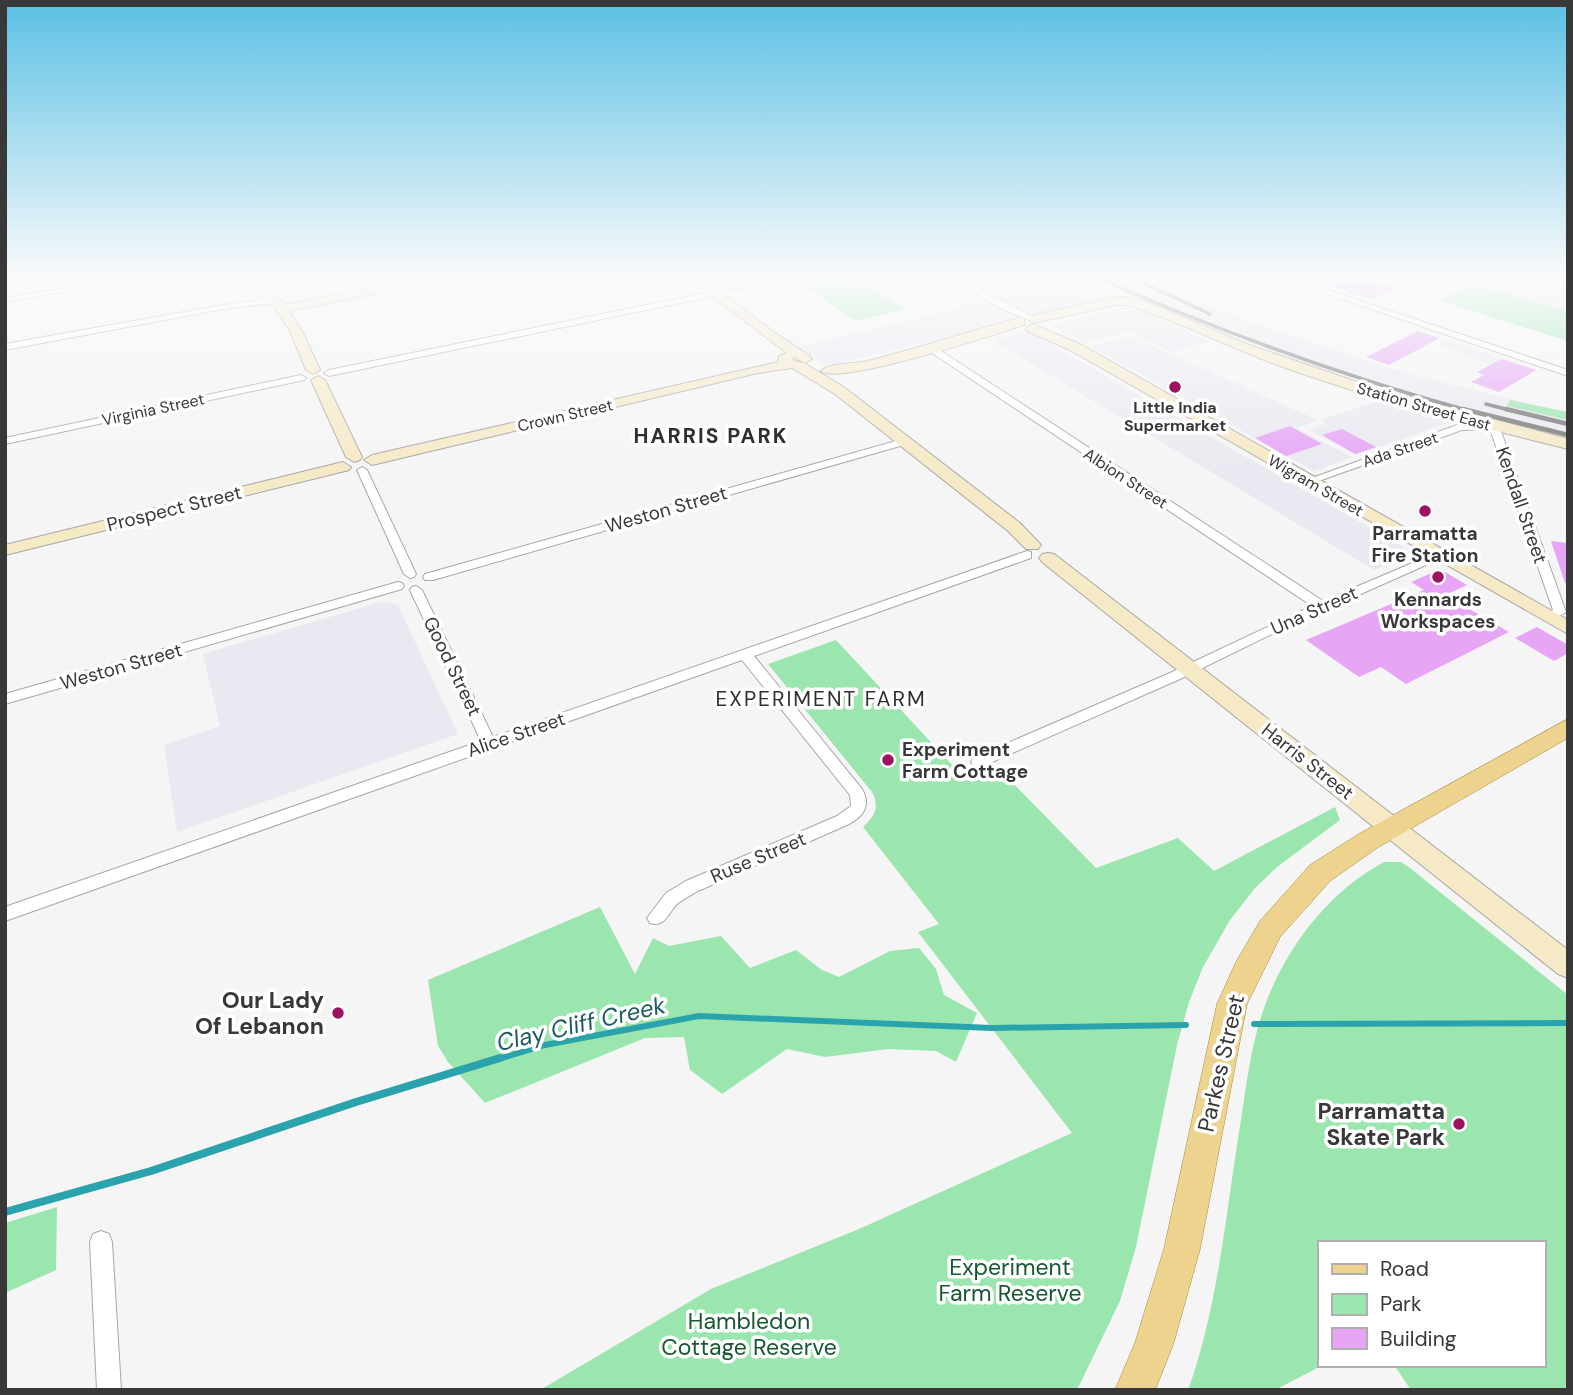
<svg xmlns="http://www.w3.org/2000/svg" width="1573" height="1395" font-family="'DM Sans',sans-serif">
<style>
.built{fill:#e9e9f1}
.green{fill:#9be6ae}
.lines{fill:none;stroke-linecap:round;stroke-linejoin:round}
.stream-far1{stroke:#2ba3ac;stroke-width:6}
.stream{stroke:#2ba3ac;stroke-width:8}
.building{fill:#e6a5f5}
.street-casing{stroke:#a7a7a8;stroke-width:2}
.secondary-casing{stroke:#a7a7a8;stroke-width:2}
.primary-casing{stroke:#a68a3e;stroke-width:1}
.street{fill:#fff;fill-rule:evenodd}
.secondary{fill:#f6e9c6;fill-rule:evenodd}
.primary{fill:#edd38d;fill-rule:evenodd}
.rail-far1{stroke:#787879;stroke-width:3.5}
.rail{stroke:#787879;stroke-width:4.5}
.poi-dot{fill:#9d1362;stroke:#fff;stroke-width:2.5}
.labels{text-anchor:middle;stroke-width:7;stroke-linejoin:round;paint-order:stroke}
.far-street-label{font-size:16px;fill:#383838;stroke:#fff}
.far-poi-label{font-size:16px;font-weight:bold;fill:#383838;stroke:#fff}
.street-label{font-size:19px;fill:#383838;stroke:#fff}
.poi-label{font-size:19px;font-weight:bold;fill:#383838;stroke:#fff}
.far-district-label{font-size:21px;font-weight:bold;letter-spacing:2px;fill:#2f2f2f;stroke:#fff}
.neighbourhood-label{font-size:21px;letter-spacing:2px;fill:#2f2f2f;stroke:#fff}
.near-poi-label{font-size:23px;font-weight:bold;fill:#383838;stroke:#fff;text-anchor:end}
.near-street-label{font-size:23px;fill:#383838;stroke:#fff}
.near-park-label{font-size:23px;fill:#16582f;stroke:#fff}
.near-water-label{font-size:24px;font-style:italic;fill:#1c5c61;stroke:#fff}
</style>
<rect width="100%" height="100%" fill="#f5f5f6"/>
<path class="built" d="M1035,275H1062L1116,295L836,364L822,363L801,347L998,298L984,287Z
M1086,275H1138L1173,293L1297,338L1412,375L1568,413V437L1459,410L1300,362L1185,318Z
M1436,275H1568V310Z
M1128,306L1133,307L1209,341L1172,352L1128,332L1084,343L1057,328L1058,324Z
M1024,333H1031L1415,554L1374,570L992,340Z
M1129,336L1318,420L1296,428L1352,457L1314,471L1090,346Z
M1448,340L1508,361L1495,366L1439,345Z
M1380,400L1453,421L1357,455L1309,430L1324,424L1323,419Z
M381,602H388L398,605L458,734L177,832L164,745L220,726L203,654Z"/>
<path class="green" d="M784,275H852L906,309L856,321L795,280L731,293L724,287Z
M1467,283L1568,311V341L1440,301Z
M1510,400L1568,412V420L1507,406Z
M836,640L967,781L998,768L1096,868L1178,838L1214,871L1335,807L1340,820L1277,867L1255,888L1230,920L1203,967L1189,1002L1177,1045L1136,1247L1120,1301L1077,1390H540L711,1289L859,1229L1072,1133L918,932L939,924L863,827C875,816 880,807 872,792L768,664Z
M1384,862H1401L1410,868L1568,995V1390H1411L1394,1365H1543V1243H1319V1365H1323L1275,1390H1188C1219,1304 1226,1210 1241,1120C1247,1080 1252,1038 1267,1000C1289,944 1330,891 1384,862Z
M600,907L635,974L653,938L669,946L721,936L750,968L796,950L822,970L839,977L890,951L919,948L936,969L944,995L977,1013L956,1062L936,1051L888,1049L825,1057L787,1049L722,1094L690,1070L684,1037L645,1038L485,1103L448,1062L438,1046L428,980Z
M57,1207L56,1270L5,1293V1223Z"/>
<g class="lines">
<path class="stream-far1" d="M1254,1024L1568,1023
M495,1060L545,1045L699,1016L992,1028L1186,1025"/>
<path class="stream" d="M5,1212L151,1171L356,1102L500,1058"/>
</g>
<path class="building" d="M1331,275H1354L1396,288L1372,299L1314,282Z
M1418,331L1440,338L1389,365L1366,357Z
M1502,359L1536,370L1499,392L1471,382L1484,375L1477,372Z
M1290,426L1322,444L1286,456L1255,438Z
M1342,429L1376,447L1355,454L1322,435Z
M1551,541L1568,543V583H1565Z
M1436,571L1445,572L1467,585L1445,595L1509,632L1406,684L1381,667L1359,677L1306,640L1424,590L1411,582Z
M1537,627L1568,645V653L1554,661L1515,638Z"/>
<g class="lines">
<defs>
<path id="street" d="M142,275H159L5,302V298Z
M943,275H952L1036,318L1029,320L1002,309Z
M1144,275C1153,275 1160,278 1169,279C1178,280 1190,275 1200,275L1170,284Z
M1271,275H1282L1568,370V376Z
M1562,275H1568V277H1563Z
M715,291L719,293L718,295L329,376L324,373L329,370Z
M270,299L274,301L273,303L223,309L5,350V344L223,305Z
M929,347H935L1323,601L1436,553H1444L1446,556L1278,631L1180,679L983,766H973L971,762L973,758L1170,673L1312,606L929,351Z
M301,375L306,378L304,380L5,444V438Z
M1494,423L1499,426L1566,612L1553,620H1543L1542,617L1553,610L1490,429L1462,430L1313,483H1305L1304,481L1457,425Z
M903,439L908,442L907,444L433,580H425L423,577L425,574Z
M362,467L367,470L416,574L414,577L410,578L404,574L357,470Z
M1027,551L1031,552V558L754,656L862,789C871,805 864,816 849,824L698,891C691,895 683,899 677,904C668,913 665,928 650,923L647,918L666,893L686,881L837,816L851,806L850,795L742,660L5,921V907L481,741L410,590L412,587L416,586L422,590L493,737Z
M398,582L402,583L404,586L402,589L5,704V694Z
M101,1231L109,1234L112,1242L121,1390H97L90,1242L93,1234Z"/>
<path id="secondary" d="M437,275H460L454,278L289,311L302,331L320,370L313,374L306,370L290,331L274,307L260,299L266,293L271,281L275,280L281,284L275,298L288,304Z
M685,275H698L771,330L810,356L812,359L805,363L794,357L792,360L806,364L845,388L1020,523L1041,545L1038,549H1026L1008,531L835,394L792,368L758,373L372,465L364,460L372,455L778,362L779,356L787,353Z
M1116,297H1130L1149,303L1249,345L1369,386L1568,439V449C1470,425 1372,399 1277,365C1227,346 1179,322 1129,305H1116L1034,323L1028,319L1034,315Z
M1020,318L1024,319V325C996,334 838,386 821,371C831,362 854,364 868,361C919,348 969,331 1020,318Z
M1032,324L1080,344L1568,620V634L1070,350L1027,331L1026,328Z
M318,376L325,380L362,457L360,460L354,462L346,457L311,380Z
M343,462L351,467L349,470L5,555V545Z
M1048,553L1054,554L1568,950V978L1558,974L1042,562L1039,558L1042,554Z"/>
<path id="primary" d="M1568,719V738L1377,848L1330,881L1280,937L1247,1004L1200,1249L1173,1345L1155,1390H1115L1135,1343L1164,1249L1217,1004L1236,962L1260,921L1310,865L1359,834Z"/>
</defs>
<use href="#street" class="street-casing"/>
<use href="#secondary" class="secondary-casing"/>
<use href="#primary" class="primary-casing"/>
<use href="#street" class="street"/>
<use href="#secondary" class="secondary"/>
<use href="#primary" class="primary"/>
<path class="rail-far1" d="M1091,275C1214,329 1340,376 1470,411
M1126,275L1210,314
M1486,404L1513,411"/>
<path class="rail" d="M1463,409L1568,435
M1506,409L1568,424"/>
</g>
<linearGradient id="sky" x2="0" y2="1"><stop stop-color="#5ac0e4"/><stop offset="0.59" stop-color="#fafafb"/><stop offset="1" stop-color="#fafafb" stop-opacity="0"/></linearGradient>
<rect width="1573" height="470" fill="url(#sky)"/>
<g class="poi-dot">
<circle cx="1175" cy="387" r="7"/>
<circle cx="1425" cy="511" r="7"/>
<circle cx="1438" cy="577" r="7"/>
<circle cx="888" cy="760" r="7"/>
<circle cx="338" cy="1013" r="7"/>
<circle cx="1459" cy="1124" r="7"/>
</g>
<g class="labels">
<g class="far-street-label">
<text transform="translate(1424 406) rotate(16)" y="6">Station Street East</text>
<text transform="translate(153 409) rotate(-12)" y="6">Virginia Street</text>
<text transform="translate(565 415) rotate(-13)" y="6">Crown Street</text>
<text transform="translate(1400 449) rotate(-19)" y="6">Ada Street</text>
<text transform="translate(1126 478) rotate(33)" y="6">Albion Street</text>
<text transform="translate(1316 485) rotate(30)" y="6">Wigram Street</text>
</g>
<g class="far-poi-label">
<text x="1175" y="413">Little India<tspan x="1175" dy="18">Supermarket</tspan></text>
</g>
<g class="street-label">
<text transform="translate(1522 505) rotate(71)" y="7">Kendall Street</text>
<text transform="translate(174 508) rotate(-14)" y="7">Prospect Street</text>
<text transform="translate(666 509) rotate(-16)" y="7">Weston Street</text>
<text transform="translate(1314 610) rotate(-24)" y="7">Una Street</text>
<text transform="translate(121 666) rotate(-16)" y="7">Weston Street</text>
<text transform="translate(453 666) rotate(64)" y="7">Good Street</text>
<text transform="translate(516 734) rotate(-19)" y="7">Alice Street</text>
<text transform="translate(1308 761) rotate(38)" y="7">Harris Street</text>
<text transform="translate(758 857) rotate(-23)" y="7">Ruse Street</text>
</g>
<g class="poi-label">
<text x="1425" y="540">Parramatta<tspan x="1425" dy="22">Fire Station</tspan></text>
<text x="1438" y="606">Kennards<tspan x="1438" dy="22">Workspaces</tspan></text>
<text x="902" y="756" text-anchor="start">Experiment<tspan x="902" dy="22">Farm Cottage</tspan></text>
</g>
<g class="far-district-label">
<text x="711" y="443">HARRIS PARK</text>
</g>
<g class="neighbourhood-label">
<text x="821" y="706">EXPERIMENT FARM</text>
</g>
<g class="near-poi-label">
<text x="324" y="1008">Our Lady<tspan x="324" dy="26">Of Lebanon</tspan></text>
<text x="1445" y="1119">Parramatta<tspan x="1445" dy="26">Skate Park</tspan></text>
</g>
<g class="near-street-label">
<text transform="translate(1221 1063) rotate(-77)" y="8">Parkes Street</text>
</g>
<g class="near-park-label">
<text x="1010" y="1275">Experiment<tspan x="1010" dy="26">Farm Reserve</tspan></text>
<text x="749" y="1329">Hambledon<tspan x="749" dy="26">Cottage Reserve</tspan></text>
</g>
<g class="near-water-label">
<text transform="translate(581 1024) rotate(-13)" y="8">Clay Cliff Creek</text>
</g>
</g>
<rect width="1573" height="1395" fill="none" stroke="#383838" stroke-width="14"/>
<rect x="1318" y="1241" width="228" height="126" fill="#ffffff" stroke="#afafaf" stroke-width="2"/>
<rect x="1332" y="1264" width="35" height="10" fill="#edd38d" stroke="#afafaf" stroke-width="2"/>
<text x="1380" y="1276" font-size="21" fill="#383838">Road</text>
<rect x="1332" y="1294" width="35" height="21" fill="#9be6ae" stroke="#afafaf" stroke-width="2"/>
<text x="1380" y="1311" font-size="21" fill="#383838">Park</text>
<rect x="1332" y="1328" width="35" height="21" fill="#e6a5f5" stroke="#afafaf" stroke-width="2"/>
<text x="1380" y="1346" font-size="21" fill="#383838">Building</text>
</svg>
